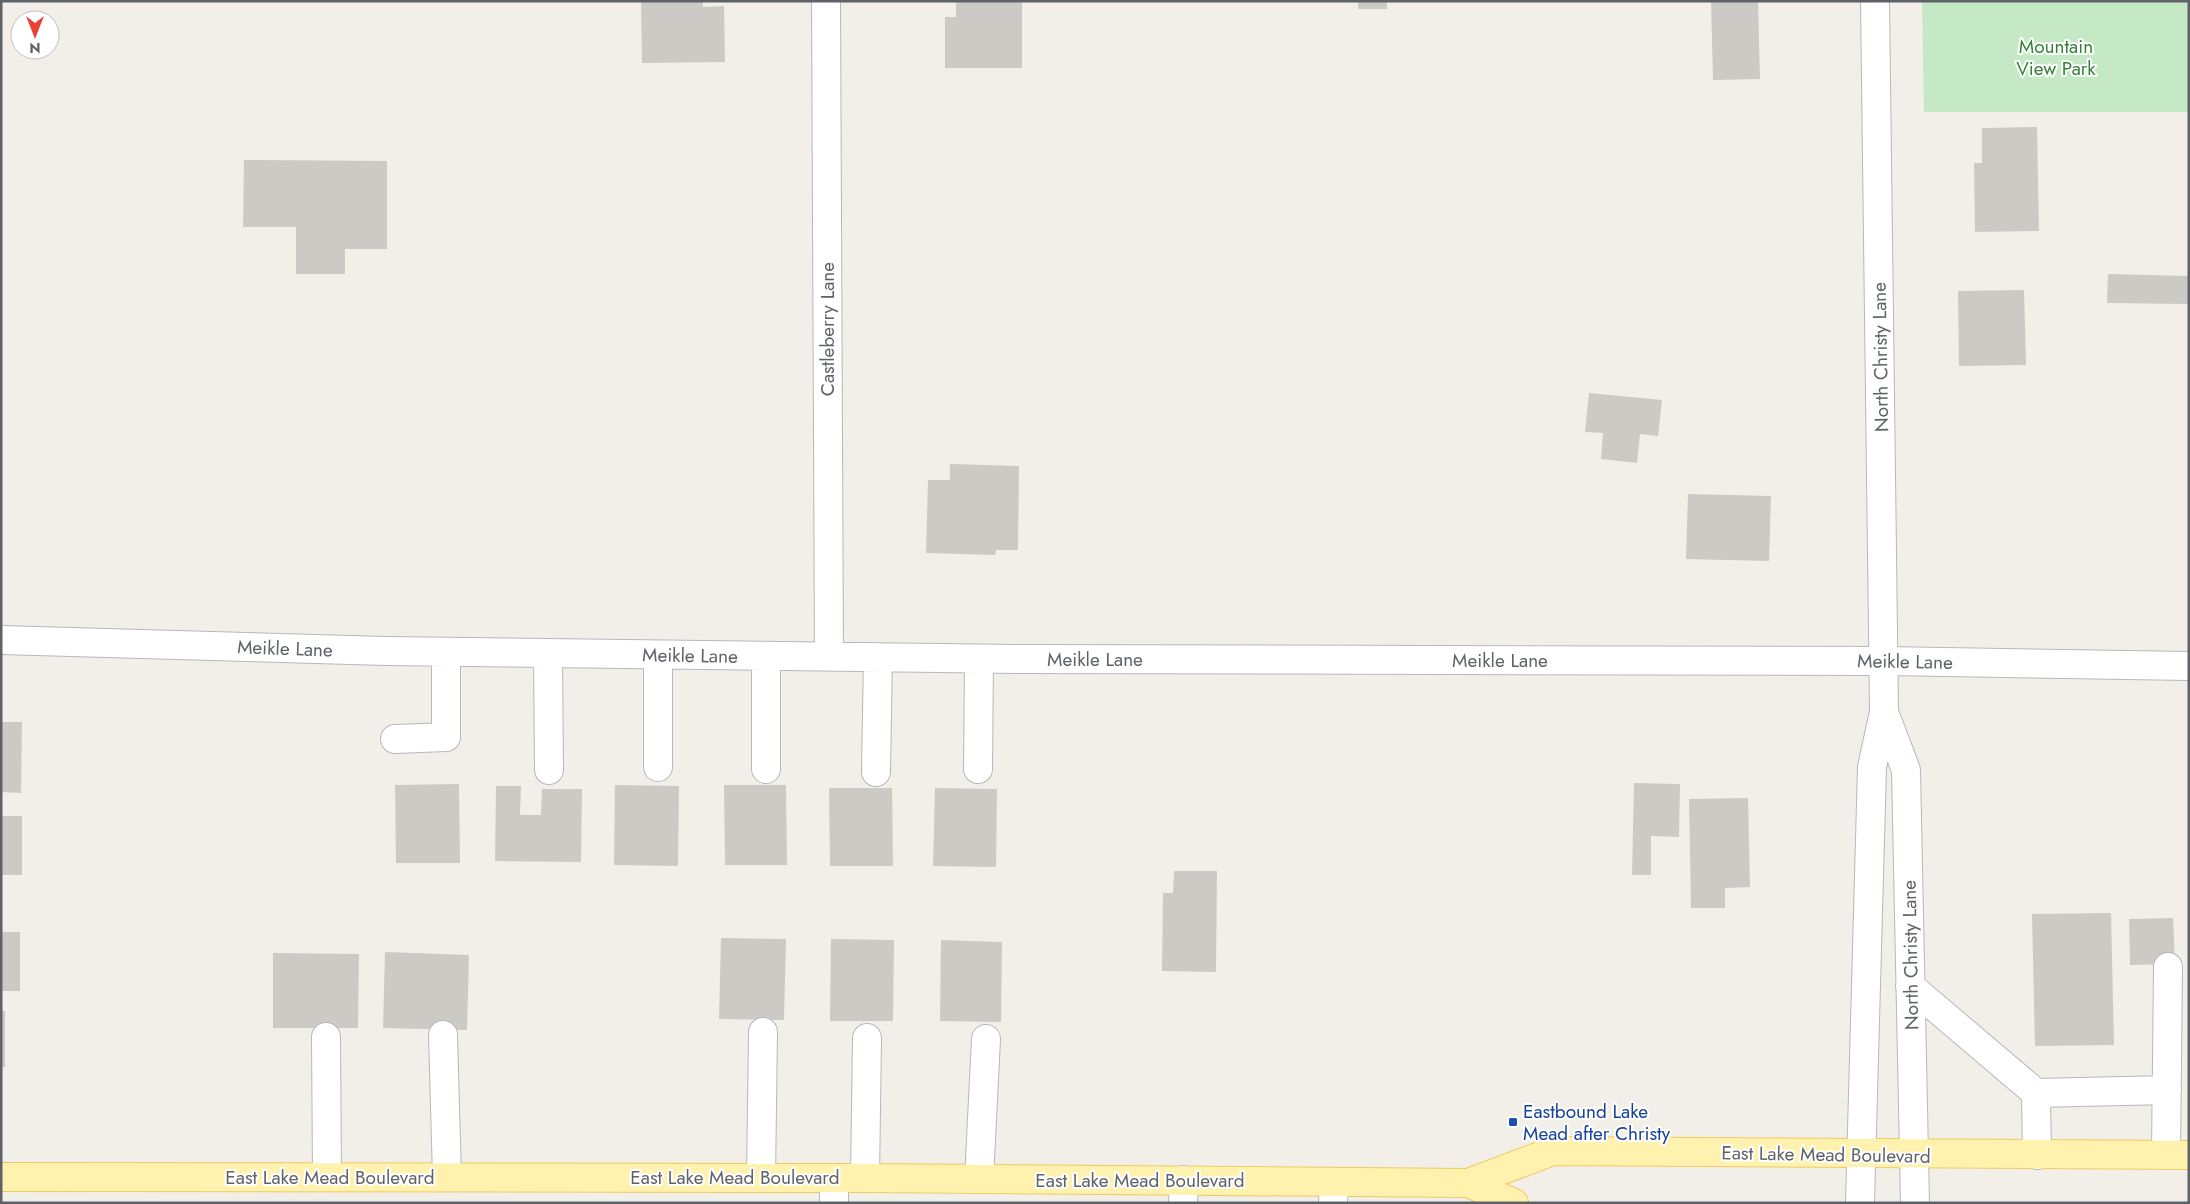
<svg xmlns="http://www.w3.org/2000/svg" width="2190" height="1204" font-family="Jost,sans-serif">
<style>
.green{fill:#c5e8c5}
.building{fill:#cccac5}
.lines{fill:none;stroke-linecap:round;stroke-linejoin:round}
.minor-casing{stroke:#b5b8bc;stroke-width:30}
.major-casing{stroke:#f2c960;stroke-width:30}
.minor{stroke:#fff;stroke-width:28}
.major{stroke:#fff2af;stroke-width:28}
.transit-dot{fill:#1a4fb4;stroke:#fff;stroke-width:2}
.labels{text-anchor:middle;stroke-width:4;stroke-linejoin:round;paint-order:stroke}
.park-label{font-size:19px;fill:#348238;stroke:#fff}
.street-label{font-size:19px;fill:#5f6368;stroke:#fff}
.transit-label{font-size:19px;fill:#164399;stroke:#fff;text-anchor:start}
</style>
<rect width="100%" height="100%" fill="#f1efe8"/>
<path class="green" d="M1922,1H2189V112H1924Z"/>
<path class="building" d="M641,1H703V7L724,6L725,62L642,63Z
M956,1H1022V68H945V17H956Z
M1358,1H1387V9H1358Z
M1711,1H1758L1760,79L1713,80Z
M2037,127L2039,231L1975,232L1974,163H1982V128Z
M244,160L387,161V249H345V274H296V227H243Z
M2108,274L2189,276V304L2107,303Z
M2024,290L2026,365L1959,366L1958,291Z
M1589,393L1662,400L1658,436L1640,434L1637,463L1601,459L1603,433L1585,432Z
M950,464L1019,466L1018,550H996L995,555L926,553L928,480H950Z
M1688,494L1771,496L1769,561L1686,559Z
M1,722H22L21,793L1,792Z
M1634,783L1680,784L1679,837L1651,836V875H1632Z
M459,784L460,863H396L395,785Z
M615,785L679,786L678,866L614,865Z
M724,785H786L787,865H725Z
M496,786H521L520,815H541L542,789H582L581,862L495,861Z
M829,788H892L893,866H830Z
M935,788L997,789L996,867L933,866Z
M1748,798L1750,887L1725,888V908H1691L1689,799Z
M1,816H22V875H1Z
M1174,871H1217L1216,972L1162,971L1163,893H1173Z
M2111,913L2114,1045L2035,1046L2032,914Z
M2173,918L2175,964L2130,965L2129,919Z
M1,932H20V991H1Z
M721,938L786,939L784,1020L719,1019Z
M831,939L894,940L893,1021H830Z
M941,940L1002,942L1001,1022L940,1021Z
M385,952L469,955L467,1030L383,1028Z
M273,953L359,954L358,1028H273Z
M1,1011H5V1067H1Z"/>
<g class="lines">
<defs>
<path id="minor" d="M826,1L829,656
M1,640L386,651L1025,659L1884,661L2189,666
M548,653L549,770
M658,655V767
M766,656V769
M1884,712L1906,770L1915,1203
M395,739L446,737V652
M978,769L979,659
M876,772L878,657
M1910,986L2036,1093L2167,1090
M443,1035L447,1177
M326,1037L327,1177
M2036,1093L2037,1155
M2166,1155L2168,967
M761,1178L763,1032
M865,1178L867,1038
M979,1179L986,1039
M834,1203V1178
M1183,1203L1184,1180
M1333,1203L1334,1182
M1860,1203L1872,767L1884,712L1875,1"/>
<path id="major" d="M1,1177L865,1178L1468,1183L1553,1151L2189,1155
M1468,1183L1514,1203"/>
</defs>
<use href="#minor" class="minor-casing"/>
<use href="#major" class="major-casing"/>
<use href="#minor" class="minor"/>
<use href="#major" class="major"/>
</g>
<rect class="transit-dot" x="1508" y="1117" width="10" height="10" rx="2.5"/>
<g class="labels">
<g class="park-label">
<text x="2056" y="53">Mountain<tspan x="2056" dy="22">View Park</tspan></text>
</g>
<g class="street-label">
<text transform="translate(827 329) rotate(-90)" y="7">Castleberry Lane</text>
<text transform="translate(1880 357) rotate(-91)" y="7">North Christy Lane</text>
<text transform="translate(285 648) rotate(2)" y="7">Meikle Lane</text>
<text transform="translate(690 655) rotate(1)" y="7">Meikle Lane</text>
<text x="1095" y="666">Meikle Lane</text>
<text x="1500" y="667">Meikle Lane</text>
<text transform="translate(1905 661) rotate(1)" y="7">Meikle Lane</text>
<text transform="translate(1910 955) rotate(-91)" y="7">North Christy Lane</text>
<text transform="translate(1826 1154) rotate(1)" y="7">East Lake Mead Boulevard</text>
<text x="330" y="1184">East Lake Mead Boulevard</text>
<text x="735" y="1184">East Lake Mead Boulevard</text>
<text x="1140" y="1187">East Lake Mead Boulevard</text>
</g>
<g class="transit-label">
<text x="1523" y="1118">Eastbound Lake<tspan x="1523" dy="22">Mead after Christy</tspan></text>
</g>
</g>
<rect width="2190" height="1204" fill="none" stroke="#5f6368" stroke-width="5"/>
<g transform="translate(35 35) rotate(180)"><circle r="24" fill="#ffffff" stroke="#bfc1c3"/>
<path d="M0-4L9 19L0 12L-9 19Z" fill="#ea4335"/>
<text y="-8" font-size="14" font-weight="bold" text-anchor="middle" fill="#5f6368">N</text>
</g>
</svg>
